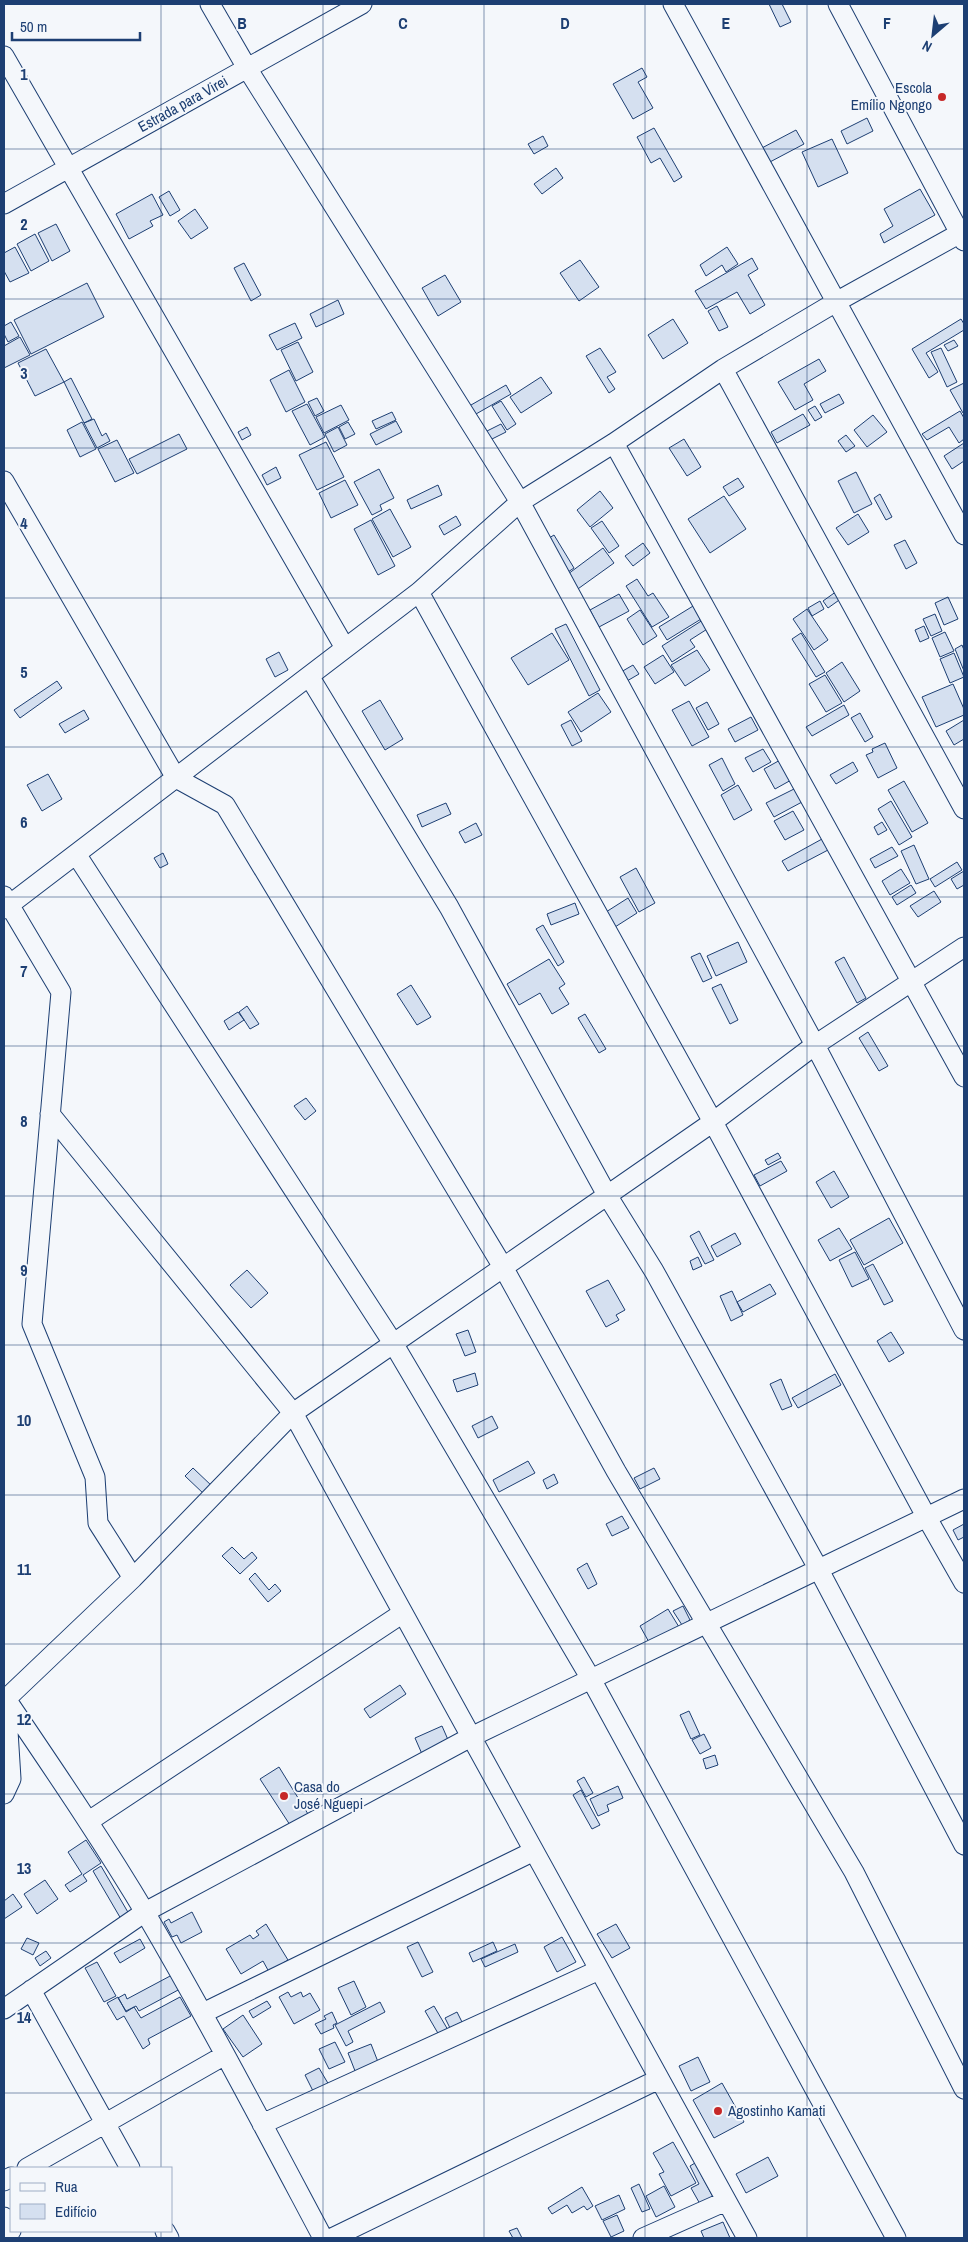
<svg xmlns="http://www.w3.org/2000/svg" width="968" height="2242" font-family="'Archivo Narrow',sans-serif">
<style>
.building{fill:#d5e0f0;stroke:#1d3f73}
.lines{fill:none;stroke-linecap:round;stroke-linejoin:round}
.minor-casing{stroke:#1d3f73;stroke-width:21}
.minor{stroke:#f4f7fb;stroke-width:19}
.grid{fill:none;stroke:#1d3f73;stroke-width:1;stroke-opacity:0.55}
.poi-dot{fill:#c62828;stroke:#f4f7fb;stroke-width:2}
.labels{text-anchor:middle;stroke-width:4;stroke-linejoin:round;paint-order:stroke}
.poi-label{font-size:15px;fill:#1d3f73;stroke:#f4f7fb;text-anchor:start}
.street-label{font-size:15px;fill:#1d3f73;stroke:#f4f7fb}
.grid-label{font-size:16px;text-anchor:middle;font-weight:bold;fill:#1d3f73;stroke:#f4f7fb;stroke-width:4;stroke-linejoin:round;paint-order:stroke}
</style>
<rect width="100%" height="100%" fill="#f4f7fb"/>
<path class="building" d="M769,4H782L791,22L780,27Z
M642,68L647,77L638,82L653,108L633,119L613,84Z
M867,118L873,131L847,144L841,131Z
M654,128L682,177L674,182L660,158L651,163L637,137Z
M796,130L804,144L768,163L760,149Z
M543,136L548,146L534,154L528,144Z
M832,139L848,173L818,187L802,152Z
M556,168L563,178L542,194L534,184Z
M920,189L935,215L884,243L880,234L893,226L884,209Z
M169,191L180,210L170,216L159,197Z
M152,194L163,215L150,221L153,226L129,239L116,214Z
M195,209L208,228L191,239L178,221Z
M56,224L70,251L52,261L38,233Z
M35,234L49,261L31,271L17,244Z
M15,247L29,273L10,282L4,271V253Z
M727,247L738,264L726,272L722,265L706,276L700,265Z
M752,258L758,269L748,275L765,305L750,314L737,292L706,309L695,291Z
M580,260L599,287L579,301L560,273Z
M244,263L261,295L251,301L234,268Z
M445,275L461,302L438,316L422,288Z
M87,283L104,317L31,354L14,320Z
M338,300L344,314L316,327L310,314Z
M717,306L728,327L719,331L708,311Z
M673,319L688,343L663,359L648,335Z
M961,319L964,324V330L926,353L938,372L929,378L912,349Z
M11,322L19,336L8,342L4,334V326Z
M295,323L302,338L277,350L269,335Z
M20,337L30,355L4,368V346Z
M954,340L958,346L948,351L944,345Z
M298,342L313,372L296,381L281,350Z
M600,348L616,372L607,377L615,389L609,393L586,356Z
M941,348L957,382L947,387L931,352Z
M46,349L64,382L35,396L18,363Z
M819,359L826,371L804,384L813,400L795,410L778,382Z
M289,370L305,402L286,412L270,380Z
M541,377L552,393L521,413L510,397Z
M71,378L92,419L84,423L64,382Z
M964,383V412L963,413L950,390Z
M506,385L511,394L469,418L464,409Z
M839,394L844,403L825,413L820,404Z
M317,398L324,411L315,416L308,402Z
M501,401L516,424L507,430L492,406Z
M307,404L325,437L310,445L292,411Z
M341,405L349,420L324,433L316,417Z
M815,406L822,417L815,421L808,410Z
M960,411L964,418V439L959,443L949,427L927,440L922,434Z
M392,412L396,420L376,429L372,421Z
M803,414L810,425L777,443L771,432Z
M873,415L887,432L867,447L854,430Z
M94,419L102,436L106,433L110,441L97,448L84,423Z
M396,421L402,432L376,445L370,434Z
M82,422L96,449L80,457L67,430Z
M348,422L355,434L345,439L339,427Z
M501,424L506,432L488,441L483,433Z
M247,427L251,435L242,440L238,432Z
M338,427L347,445L334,452L325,434Z
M179,434L187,449L137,474L129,459Z
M846,435L855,446L846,452L838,441Z
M684,439L701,467L687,476L669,448Z
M117,440L134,473L115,482L98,449Z
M326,442L344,477L317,490L299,455Z
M964,443V461L952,469L944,456Z
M276,467L281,478L267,485L262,475Z
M379,469L394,498L380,505L382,510L372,515L354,482Z
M856,472L872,504L854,513L838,481Z
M738,478L744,487L729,496L723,487Z
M345,480L358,505L331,518L319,493Z
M438,485L442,495L411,509L407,500Z
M600,491L613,508L590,527L577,510Z
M880,494L892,517L886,520L874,498Z
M724,496L746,529L710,553L688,519Z
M390,509L411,547L393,557L372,519Z
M858,514L869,532L848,545L836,528Z
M456,516L461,525L444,535L439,526Z
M371,520L395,566L378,575L354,529Z
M602,521L619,546L609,553L591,528Z
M554,535L574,568L562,576L541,543Z
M905,540L917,563L906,569L894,545Z
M643,543L650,553L633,566L625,556Z
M603,548L614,563L575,591L564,577Z
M637,579L648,596L653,593L669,617L652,627L626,586Z
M837,591L842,598L828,608L823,601Z
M619,594L629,611L599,627L590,610Z
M948,597L958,619L944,625L935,603Z
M820,601L824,609L812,616L808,608Z
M698,603L706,616L667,640L659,627Z
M807,609L828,640L814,650L793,619Z
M640,610L657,636L643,645L627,619Z
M935,614L942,631L931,636L923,619Z
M706,618L712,626L690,640L695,647L672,662L662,646Z
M566,624L600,690L589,696L555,629Z
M924,626L929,638L920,642L915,630Z
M945,632L954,651L940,657L932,638Z
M552,633L569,660L528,685L511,658Z
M801,633L825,672L816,677L792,639Z
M962,645L964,650V671L955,649Z
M697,650L710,670L685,686L671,665Z
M279,652L288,670L275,677L266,659Z
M954,653L964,677L950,683L940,659Z
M663,655L674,672L655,684L644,667Z
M842,662L860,691L844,702L826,673Z
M633,665L639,674L627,681L621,672Z
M825,675L842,703L826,712L809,684Z
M57,681L62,688L20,718L14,710Z
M953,684L964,709V715L936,727L922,697Z
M598,693L611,712L581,732L568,712Z
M380,700L403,739L385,750L362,711Z
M689,701L709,737L692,746L672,710Z
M707,702L719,724L708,730L696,708Z
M844,705L849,715L812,736L806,727Z
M84,710L89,719L65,733L59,724Z
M860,713L873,737L865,742L851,718Z
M751,717L758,730L735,742L728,729Z
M571,720L582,741L572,746L561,725Z
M964,720V739L954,745L946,731Z
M885,743L897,768L878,778L866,755L873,752L872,749Z
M763,749L771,762L753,772L745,758Z
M722,758L735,784L723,791L709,765Z
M782,759L793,779L775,789L764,769Z
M853,762L858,771L836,784L830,775Z
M48,774L62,799L42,811L27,785Z
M904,781L928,823L912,832L888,790Z
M738,785L752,810L734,820L721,795Z
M794,789L802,802L774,817L766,803Z
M891,801L912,837L899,845L878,809Z
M446,803L451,814L422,827L417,815Z
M793,811L804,830L785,840L774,821Z
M882,822L887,830L878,835L874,827Z
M476,823L482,835L465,843L459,832Z
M822,839L828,850L788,871L782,861Z
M914,845L929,879L916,884L901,851Z
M892,847L898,856L875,868L870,859Z
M163,853L168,864L160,868L154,858Z
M957,862L962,870L935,887L930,879Z
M636,868L655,903L639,912L620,877Z
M901,869L910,883L890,895L882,881Z
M964,871V885L957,889L951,879Z
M911,885L916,893L897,905L892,897Z
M934,891L941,902L918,917L910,906Z
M628,898L637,913L615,927L606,912Z
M575,903L579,914L551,925L547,914Z
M543,925L564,962L558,966L536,929Z
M738,942L747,962L716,976L707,956Z
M700,953L712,978L703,982L691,957Z
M844,957L866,998L857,1003L835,962Z
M549,959L565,984L559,988L569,1004L552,1014L540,993L519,1005L507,984Z
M721,984L738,1020L730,1024L712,988Z
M411,985L431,1017L417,1025L397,994Z
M247,1006L259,1024L250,1029L239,1012Z
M238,1012L244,1020L229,1030L224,1021Z
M585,1014L606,1049L599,1053L578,1018Z
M868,1032L888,1066L879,1071L859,1038Z
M306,1098L316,1111L305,1120L294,1106Z
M778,1153L781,1158L768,1165L765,1160Z
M781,1161L787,1171L760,1186L754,1175Z
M834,1171L849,1197L831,1208L816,1182Z
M889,1218L903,1243L864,1265L850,1240Z
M839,1228L852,1249L830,1261L818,1240Z
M699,1231L714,1260L705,1264L690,1236Z
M735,1233L741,1244L717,1257L711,1246Z
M855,1252L869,1279L852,1287L839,1260Z
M698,1257L702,1266L693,1270L690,1261Z
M873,1264L893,1301L884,1305L865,1268Z
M247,1270L268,1293L251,1308L230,1285Z
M608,1280L625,1310L616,1315L619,1320L606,1327L586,1291Z
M770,1284L776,1294L743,1312L737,1302Z
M732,1291L743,1315L731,1321L720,1296Z
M468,1330L476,1352L465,1356L456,1334Z
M891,1332L904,1353L889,1362L877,1341Z
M475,1373L478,1385L457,1392L453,1380Z
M835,1374L841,1385L798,1408L792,1398Z
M781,1379L792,1406L782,1410L770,1384Z
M492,1416L498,1428L478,1438L472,1426Z
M528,1461L535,1473L499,1492L493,1480Z
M193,1468L213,1487L205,1495L185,1476Z
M654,1468L660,1479L640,1489L634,1478Z
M554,1474L558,1483L547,1489L543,1480Z
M622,1516L629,1528L612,1536L606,1524Z
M964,1524V1537L958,1540L953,1530Z
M232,1547L244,1559L252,1552L257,1558L240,1574L222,1556Z
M587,1563L597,1584L588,1589L577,1569Z
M255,1573L269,1590L275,1584L281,1591L268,1602L249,1579Z
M683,1606L690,1620L682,1625L673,1611Z
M668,1609L679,1627L650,1644L640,1626Z
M400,1685L406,1694L370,1718L364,1709Z
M689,1711L700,1735L691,1739L680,1715Z
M442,1726L449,1742L422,1754L415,1738Z
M704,1734L711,1748L700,1754L692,1740Z
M715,1755L718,1765L706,1769L703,1759Z
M279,1767L308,1814L290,1825L260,1779Z
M584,1777L593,1793L586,1797L577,1781Z
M618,1786L623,1798L607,1805L609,1811L598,1816L590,1799Z
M581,1790L600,1825L592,1829L573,1795Z
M86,1840L101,1863L83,1875L87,1881L70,1892L65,1885L82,1874L68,1852Z
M101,1866L129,1914L121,1919L93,1871Z
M45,1880L58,1899L37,1914L24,1894Z
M13,1894L22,1907L4,1919V1901Z
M192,1912L202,1932L181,1943L177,1935L172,1937L164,1922L169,1919L171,1923Z
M266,1924L288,1960L269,1972L263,1961L241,1974L226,1949L250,1935L253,1939L259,1935L256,1931Z
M616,1924L630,1948L612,1958L597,1934Z
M562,1937L576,1962L557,1972L544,1947Z
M27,1938L39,1943L33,1955L21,1949Z
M140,1939L145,1948L120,1963L114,1953Z
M418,1942L433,1972L422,1977L407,1947Z
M493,1942L497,1951L473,1962L469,1953Z
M515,1944L518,1952L485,1967L481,1959Z
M46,1951L51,1958L40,1966L35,1958Z
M97,1962L116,1996L104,2002L85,1968Z
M172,1975L180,1989L139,2011L136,2006L126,2011L118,1998L125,1994L127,1999Z
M354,1981L366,2007L351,2015L338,1988Z
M288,1992L291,1997L301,1992L303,1997L310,1993L320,2010L294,2024L279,1997Z
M118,1997L126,2012L134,2007L141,2018L180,1997L191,2016L148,2039L150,2044L143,2049L124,2016L117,2020L107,2003Z
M267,2001L271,2007L253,2018L249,2011Z
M380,2002L385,2012L348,2031L353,2042L346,2046L335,2025Z
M434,2006L448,2030L439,2035L425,2011Z
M332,2012L337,2023L333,2025L334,2028L321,2034L315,2024L326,2019L324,2016Z
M457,2012L462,2022L450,2028L445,2018Z
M243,2015L262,2044L243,2057L223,2029Z
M335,2042L345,2062L329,2069L319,2049Z
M371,2044L380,2067L357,2076L348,2053Z
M698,2057L710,2082L691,2091L679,2066Z
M319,2068L329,2085L314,2093L305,2075Z
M722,2083L744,2122L714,2138L693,2100Z
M673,2142L696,2183L671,2196L659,2174L664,2172L653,2153Z
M768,2157L778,2176L746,2193L736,2174Z
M695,2163L713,2197L700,2204L691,2188L699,2184L690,2166Z
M639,2184L650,2209L642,2212L631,2188Z
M664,2186L675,2207L656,2217L646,2196Z
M582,2187L593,2206L587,2210L584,2206L572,2213L567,2205L552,2214L548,2208Z
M619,2195L625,2209L602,2220L595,2206Z
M617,2215L624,2231L611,2237L603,2221Z
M723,2222L730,2238H704L701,2231Z
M517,2228L522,2238H513L509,2231Z"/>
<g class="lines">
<defs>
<path id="minor" d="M210,4L247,68L520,502L815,1045L964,1330
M673,4L964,535
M838,4L964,241
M4,56L345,648
M4,204L362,4
M723,369L964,809
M614,443L964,1077
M4,481L176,778L225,805L503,1267L616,1471L854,1872L964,2089
M419,592L713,1122L927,1518L964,1583
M309,676L449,907L607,1195L654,1271L819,1570L964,1845
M76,854L393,1343L591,1679L896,2238
M4,896L61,992L32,1324L95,1477L98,1523L133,1578
M4,909L419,592L520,502L614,443L723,369L836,302L964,231
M50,1114L293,1413L747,2238
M6,1699C54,1770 102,1840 146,1914C208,2020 265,2129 323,2238
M4,1794L11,1779L6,1699L133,1578L293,1413L713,1122L815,1045L964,947
M89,1821L403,1613
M31,1990L130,2168
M4,2009L145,1912L471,1737L964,1499
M203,2013L534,1851
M262,2124L599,1970
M27,2168L225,2055
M4,2181L11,2177
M4,2217L11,2231
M165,2231L169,2238
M332,2238L659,2079
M643,2238L726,2201"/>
</defs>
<use href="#minor" class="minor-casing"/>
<use href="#minor" class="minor"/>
</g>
<path class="grid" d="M161,4V2168M323,4V2238M484,4V2238M645,4V2238M807,4V2238M4,149H964M4,299H964M4,448H964M4,598H964M4,747H964M4,897H964M4,1046H964M4,1196H964M4,1345H964M4,1495H964M4,1644H964M4,1794H964M4,1943H964M4,2093H964M161,2231V2238"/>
<g class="poi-dot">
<circle cx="942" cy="97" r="5"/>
<circle cx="284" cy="1796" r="5"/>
<circle cx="718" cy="2111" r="5"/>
</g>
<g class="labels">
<g class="poi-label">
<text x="932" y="93" text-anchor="end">Escola<tspan x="932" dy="17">Emílio Ngongo</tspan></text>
<text x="294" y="1792">Casa do<tspan x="294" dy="17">José Nguepi</tspan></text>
<text x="728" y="2116">Agostinho Kamati</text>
</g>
<g class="street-label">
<text transform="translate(183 104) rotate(-29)" y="5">Estrada para Virei</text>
</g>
</g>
<g class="grid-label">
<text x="242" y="29">B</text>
<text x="403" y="29">C</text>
<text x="565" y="29">D</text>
<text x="726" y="29">E</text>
<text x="887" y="29">F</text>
<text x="24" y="80">1</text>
<text x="24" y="230">2</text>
<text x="24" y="379">3</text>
<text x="24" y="529">4</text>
<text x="24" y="678">5</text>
<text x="24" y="828">6</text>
<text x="24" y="977">7</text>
<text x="24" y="1127">8</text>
<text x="24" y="1276">9</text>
<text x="24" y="1426">10</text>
<text x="24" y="1575">11</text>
<text x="24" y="1725">12</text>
<text x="24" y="1874">13</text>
<text x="24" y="2023">14</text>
</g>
<rect width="968" height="2242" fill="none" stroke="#1d3f73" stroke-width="10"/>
<rect x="10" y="2167" width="162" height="65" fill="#f4f7fb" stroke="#9eadc5"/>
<rect x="20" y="2183" width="25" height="8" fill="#f4f7fb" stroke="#9eadc5"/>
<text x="55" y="2192" font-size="15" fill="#1d3f73">Rua</text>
<rect x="20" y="2204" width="25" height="15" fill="#d5e0f0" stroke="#9eadc5"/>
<text x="55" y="2217" font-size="15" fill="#1d3f73">Edifício</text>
<g transform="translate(933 35) rotate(208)" stroke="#f4f7fb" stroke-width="4" paint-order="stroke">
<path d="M0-4L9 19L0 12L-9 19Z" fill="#1d3f73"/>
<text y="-8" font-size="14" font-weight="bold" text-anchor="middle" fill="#1d3f73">N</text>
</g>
<path d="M12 32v8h128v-8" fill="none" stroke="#1d3f73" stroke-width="2.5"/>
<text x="20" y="32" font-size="15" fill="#1d3f73" stroke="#f4f7fb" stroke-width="4" paint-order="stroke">50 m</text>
</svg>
